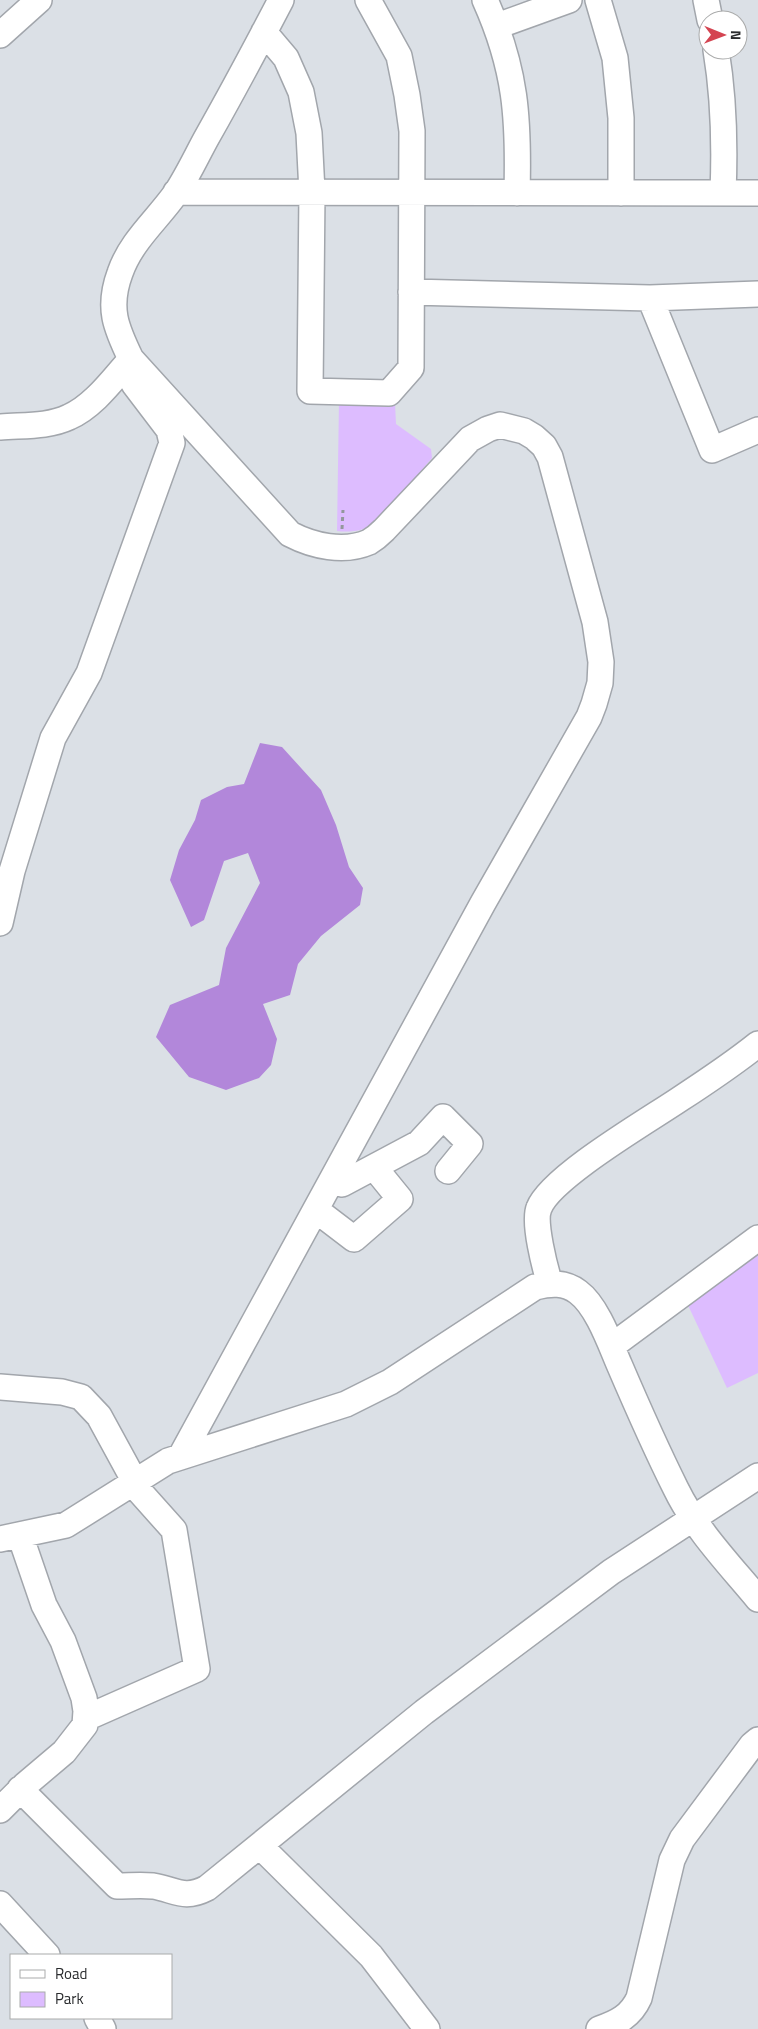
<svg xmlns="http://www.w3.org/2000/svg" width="758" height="2029" font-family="'Titillium Web',sans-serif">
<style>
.green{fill:#ddbcff}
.forest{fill:#b287da}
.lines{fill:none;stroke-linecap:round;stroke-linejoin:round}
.minor-casing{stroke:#a2a6ac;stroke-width:28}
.path{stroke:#93979c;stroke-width:3;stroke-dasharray:4 4;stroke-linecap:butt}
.minor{stroke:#fff;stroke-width:25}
</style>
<rect width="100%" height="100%" fill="#dbe0e6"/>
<path class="green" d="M339,401L395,403L396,424L431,449L432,458C415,477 388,514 367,527C359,532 347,532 337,531Z
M758,1248V1373L727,1388L686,1301Z"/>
<path class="forest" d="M260,743L282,747L321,790L336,825L349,867L363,888L360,905L321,936L298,964L290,995L263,1004L277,1039L271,1065L259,1078L226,1090L189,1077L156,1037L170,1005L219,985L226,948L260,883L248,853L224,861L204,920L191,927L170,880L179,850L195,820L201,800L227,787L244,784Z"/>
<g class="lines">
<defs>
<path id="minor" d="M485,0C516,69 519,118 517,193
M598,0L615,58L621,118V193
M706,0L710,20
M497,26L569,0
M264,32L286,58L301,92L309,133L312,192L310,391L389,393L411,368L412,131L407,95L399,56L368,0
M0,35L39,0
M716,50C724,98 725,145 723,193
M176,192L758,193
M411,292L650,298L758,294
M650,298L712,450L758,430
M0,427C23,425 48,427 69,417C94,406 113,379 131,359
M0,923L12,871L53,738L89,673L172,443L169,430L134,384
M331,1182L342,1184L419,1143L443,1117L470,1144L448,1171
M316,1210L354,1239L400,1199L374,1167
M550,1284C545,1268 533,1222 539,1208C551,1177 649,1120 680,1099C706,1082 733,1064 758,1044
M612,1346L758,1238
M0,1387L62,1392L81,1397L99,1416L135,1482
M181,1456L483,903L589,717L594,704L600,683L601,662L595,622L550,457L544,446L534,437L524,431L500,425L488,429L470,439L384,530C380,534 374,539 369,542C344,553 313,546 290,534L131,359C116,328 107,308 120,273C131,241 157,220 176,193C188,175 197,155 207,137C233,91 257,46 281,0
M0,1539L66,1525L168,1461L346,1404L390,1382L535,1287C551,1283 565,1282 578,1292C597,1306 610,1343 619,1364C637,1406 656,1449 676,1489C696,1530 729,1564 758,1599
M86,1718L197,1669L174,1530L132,1483
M20,1789L117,1886C129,1886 141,1885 153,1886C176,1890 184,1900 207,1888L424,1712L611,1572L758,1476
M0,1810L25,1785L64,1752L85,1725L86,1711L84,1698L63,1641L44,1605L20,1535
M260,1846L371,1956L427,2029
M0,1904L47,1955
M97,2018L103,2029
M599,2029C617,2023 631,2016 639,1998L672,1860L682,1839L752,1745L758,1740"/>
</defs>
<use href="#minor" class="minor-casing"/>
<path class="path" d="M342,529L343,510"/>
<use href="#minor" class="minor"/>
</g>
<rect x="10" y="1954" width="162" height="65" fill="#ffffff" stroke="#aaabab"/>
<rect x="20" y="1970" width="25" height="8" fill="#ffffff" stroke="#aaabab"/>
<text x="55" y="1979" font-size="15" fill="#2a2c2e">Road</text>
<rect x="20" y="1992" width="25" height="15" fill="#ddbcff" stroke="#aaabab"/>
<text x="55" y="2004" font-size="15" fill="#2a2c2e">Park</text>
<g transform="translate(723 35) rotate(91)"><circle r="24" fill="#ffffff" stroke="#aaabab"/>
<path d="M0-4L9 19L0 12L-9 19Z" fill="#d44451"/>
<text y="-8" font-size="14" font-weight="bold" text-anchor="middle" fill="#2a2c2e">N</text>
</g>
</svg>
